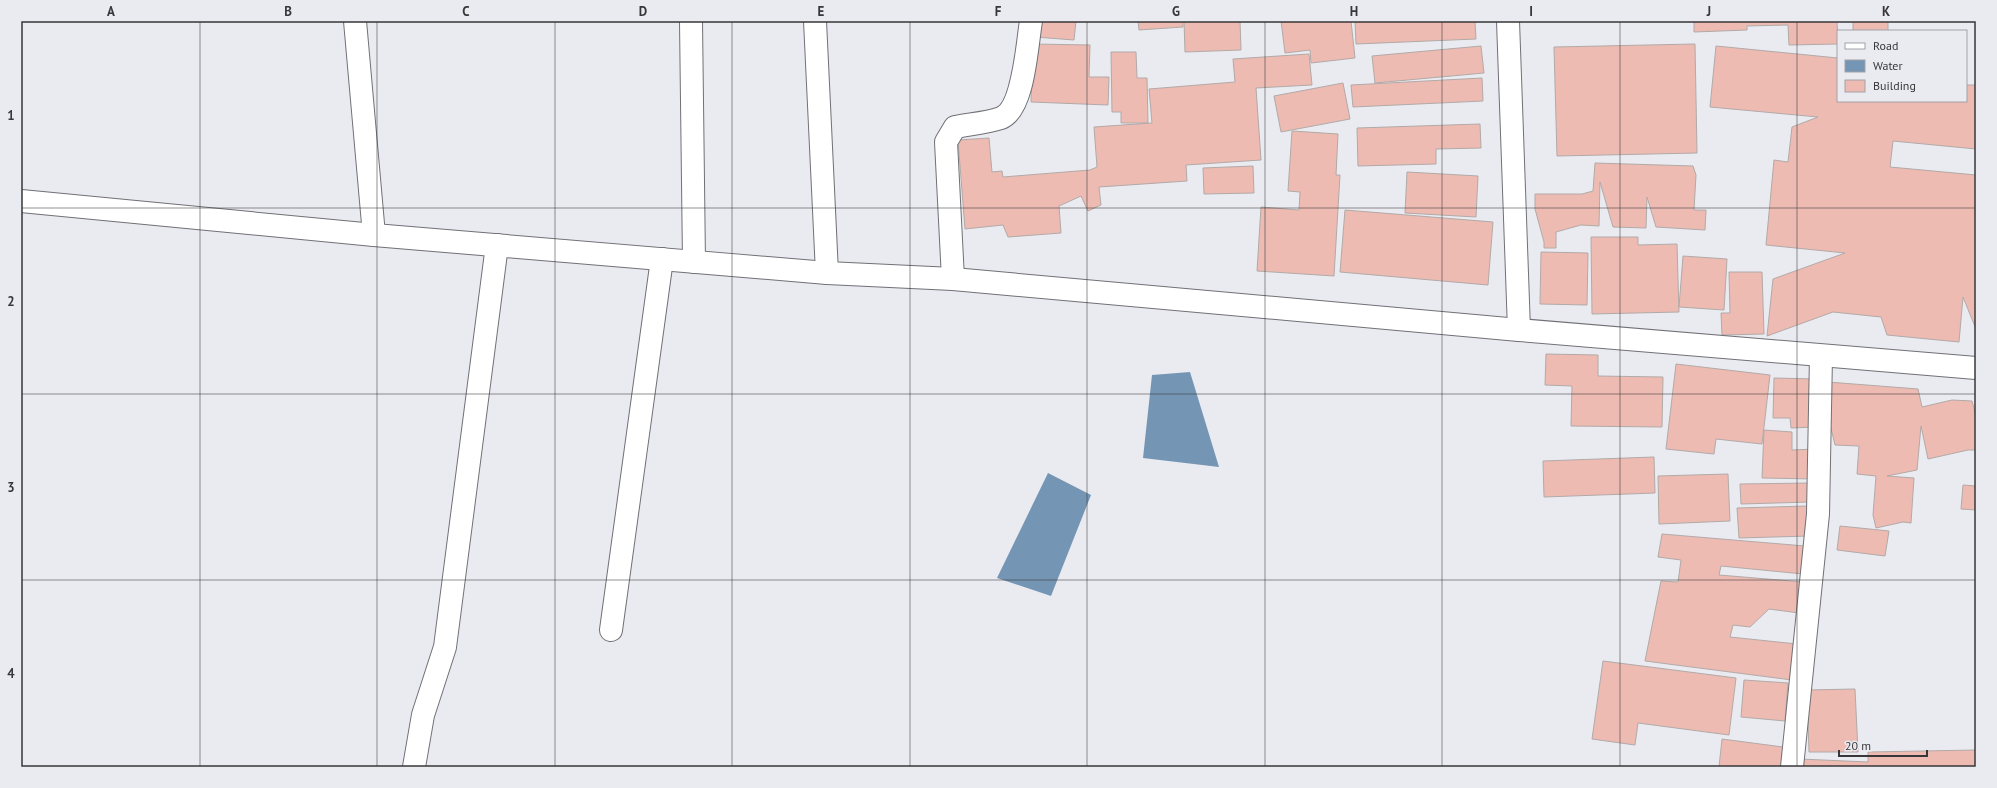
<svg xmlns="http://www.w3.org/2000/svg" width="1997" height="788" font-family="'PT Sans',sans-serif">
<style>
.water{fill:#7495b4}
.building{fill:#edbbb2;stroke:#b2aaa8}
.lines{fill:none;stroke-linecap:round;stroke-linejoin:round}
.minor-casing{stroke:#707076;stroke-width:24}
.tertiary-casing{stroke:#707076;stroke-width:24}
.minor{stroke:#fff;stroke-width:22}
.tertiary{stroke:#fff;stroke-width:22}
.grid{fill:none;stroke:#373739;stroke-width:1;stroke-opacity:0.55}
.neatline{fill:none;stroke:#373739;stroke-width:1.5}
.grid-label{font-size:13px;text-anchor:middle;font-weight:bold;fill:#373739}
</style>
<rect width="100%" height="100%" fill="#eaeaf1"/>
<path class="water" d="M1190,372L1219,467L1143,458L1152,375Z
M1048,473L1091,495L1051,596L997,578Z"/>
<path class="building" d="M1037,21H1076L1074,40L1035,37Z
M1138,21H1183V27L1139,30Z
M1184,21H1240L1241,50L1185,52Z
M1281,21H1351L1355,58L1311,63L1310,50L1285,53Z
M1355,21H1475L1476,39L1356,44Z
M1694,21H1837L1838,44L1789,45L1788,25L1747,26V30L1694,32Z
M1853,21H1888V31H1853Z
M1033,44L1090,45L1089,77H1109L1108,105L1031,102Z
M1695,44L1697,153L1557,156L1554,47Z
M1481,46L1484,73L1375,83L1372,56Z
M1716,46L1838,58V101H1966V85H1976V149L1893,141L1890,167L1976,175V329L1963,297L1959,342L1887,335L1881,317L1833,312L1767,336L1773,279L1845,253L1766,245L1774,160L1788,162L1792,127L1818,117L1710,107Z
M1111,52H1136L1137,78H1147L1148,123H1121V112H1112Z
M1309,54L1312,85L1256,88L1261,160L1186,165L1187,181L1099,187L1101,205L1088,211L1081,196L1059,206L1061,233L1008,237L1003,225L965,229L958,140L989,138L992,172L1002,171L1003,177L1090,170L1097,167L1094,127L1152,123L1149,89L1235,82L1233,59Z
M1482,78L1483,101L1353,107L1351,85Z
M1343,83L1350,119L1281,132L1274,96Z
M1480,124L1481,148L1436,149V164L1358,166L1357,128Z
M1292,131L1338,134L1336,175H1340L1334,276L1257,271L1261,207L1299,210L1300,192L1288,191Z
M1595,163L1693,166L1696,175L1694,210H1706L1705,230L1656,227L1647,197L1646,228L1613,227L1600,182L1599,226L1581,225L1556,232V248H1544V242L1535,209V194H1582L1593,191Z
M1253,166L1254,193L1204,194L1203,168Z
M1407,172L1478,176L1476,217L1405,213Z
M1345,210L1493,222L1488,285L1340,272Z
M1591,237H1638V245L1677,244L1679,312L1592,314Z
M1541,252L1588,253L1587,305L1540,304Z
M1683,256L1727,259L1724,310L1679,307Z
M1729,272H1762L1764,334L1722,335L1721,313H1730Z
M1546,354L1598,355V376L1663,377L1662,427L1571,426L1572,386L1545,385Z
M1676,364L1770,375L1762,444L1716,439L1714,454L1666,449Z
M1774,378L1816,379L1815,427L1791,428L1790,418H1773Z
M1828,382L1918,389L1922,407L1952,400L1972,401L1976,416V450H1968L1928,459L1921,426L1917,470L1887,476L1914,478L1911,523L1903,522L1876,528L1873,515L1876,476L1857,474L1859,446L1835,445L1829,420Z
M1764,430L1792,432V450L1816,449L1815,479L1762,478Z
M1654,457L1655,493L1544,497L1543,461Z
M1728,474L1730,521L1659,524L1658,476Z
M1810,483L1811,502L1741,504L1740,484Z
M1963,485L1976,486V510L1961,509Z
M1808,506L1809,536L1739,538L1737,508Z
M1840,526L1889,531L1885,556L1837,550Z
M1662,534L1805,546L1803,574L1721,566L1719,575L1803,582L1799,613L1769,609L1750,627L1733,625L1730,637L1797,644L1792,680L1645,661L1661,581L1678,582L1681,560L1658,557Z
M1603,661L1736,678L1729,735L1638,723L1635,745L1592,739Z
M1744,680L1788,683L1785,721L1741,717Z
M1855,689L1858,752H1809L1807,690Z
M1722,739L1783,747L1781,767H1719Z
M1976,750V767H1800V759L1868,762V752Z"/>
<g class="lines">
<defs>
<path id="minor" d="M355,21L374,235
M691,21L694,262
M815,21L827,273
M1508,21L1519,330
M953,279L946,142L955,127C970,124 987,123 1001,118C1024,109 1027,44 1031,21
M611,630L662,259
M414,767L423,715L445,647L497,245
M1792,767L1818,514L1821,356"/>
<path id="tertiary" d="M21,201L374,235L827,273L953,279L1519,330L1976,368"/>
</defs>
<use href="#minor" class="minor-casing"/>
<use href="#tertiary" class="tertiary-casing"/>
<use href="#minor" class="minor"/>
<use href="#tertiary" class="tertiary"/>
</g>
<path class="grid" d="M200,21V767M377,21V767M555,21V767M732,21V767M910,21V767M1087,21V767M1265,21V767M1442,21V767M1620,21V767M1797,21V767M21,208H1976M21,394H1976M21,580H1976"/>
<rect width="1997" height="788" fill="none" stroke="#eaeaf1" stroke-width="44"/>
<rect x="1837" y="30" width="130" height="72" fill="#eaeaf1" stroke="#a2a2a7"/>
<rect x="1845" y="43" width="20" height="6" fill="#ffffff" stroke="#a2a2a7"/>
<text x="1873" y="50" font-size="12" fill="#373739">Road</text>
<rect x="1845" y="60" width="20" height="12" fill="#7495b4" stroke="#a2a2a7"/>
<text x="1873" y="70" font-size="12" fill="#373739">Water</text>
<rect x="1845" y="80" width="20" height="12" fill="#edbbb2" stroke="#a2a2a7"/>
<text x="1873" y="90" font-size="12" fill="#373739">Building</text>
<path d="M1839 750v6h88v-6" fill="none" stroke="#373739" stroke-width="2"/>
<text x="1845" y="750" font-size="12" fill="#373739" stroke="#eaeaf1" stroke-width="3" paint-order="stroke">20 m</text>
<rect x="22" y="22" width="1953" height="744" class="neatline"/>
<g class="grid-label">
<text x="111" y="16">A</text>
<text x="288" y="16">B</text>
<text x="466" y="16">C</text>
<text x="643" y="16">D</text>
<text x="821" y="16">E</text>
<text x="998" y="16">F</text>
<text x="1176" y="16">G</text>
<text x="1354" y="16">H</text>
<text x="1531" y="16">I</text>
<text x="1709" y="16">J</text>
<text x="1886" y="16">K</text>
<text x="11" y="120">1</text>
<text x="11" y="306">2</text>
<text x="11" y="492">3</text>
<text x="11" y="678">4</text>
</g>
</svg>
